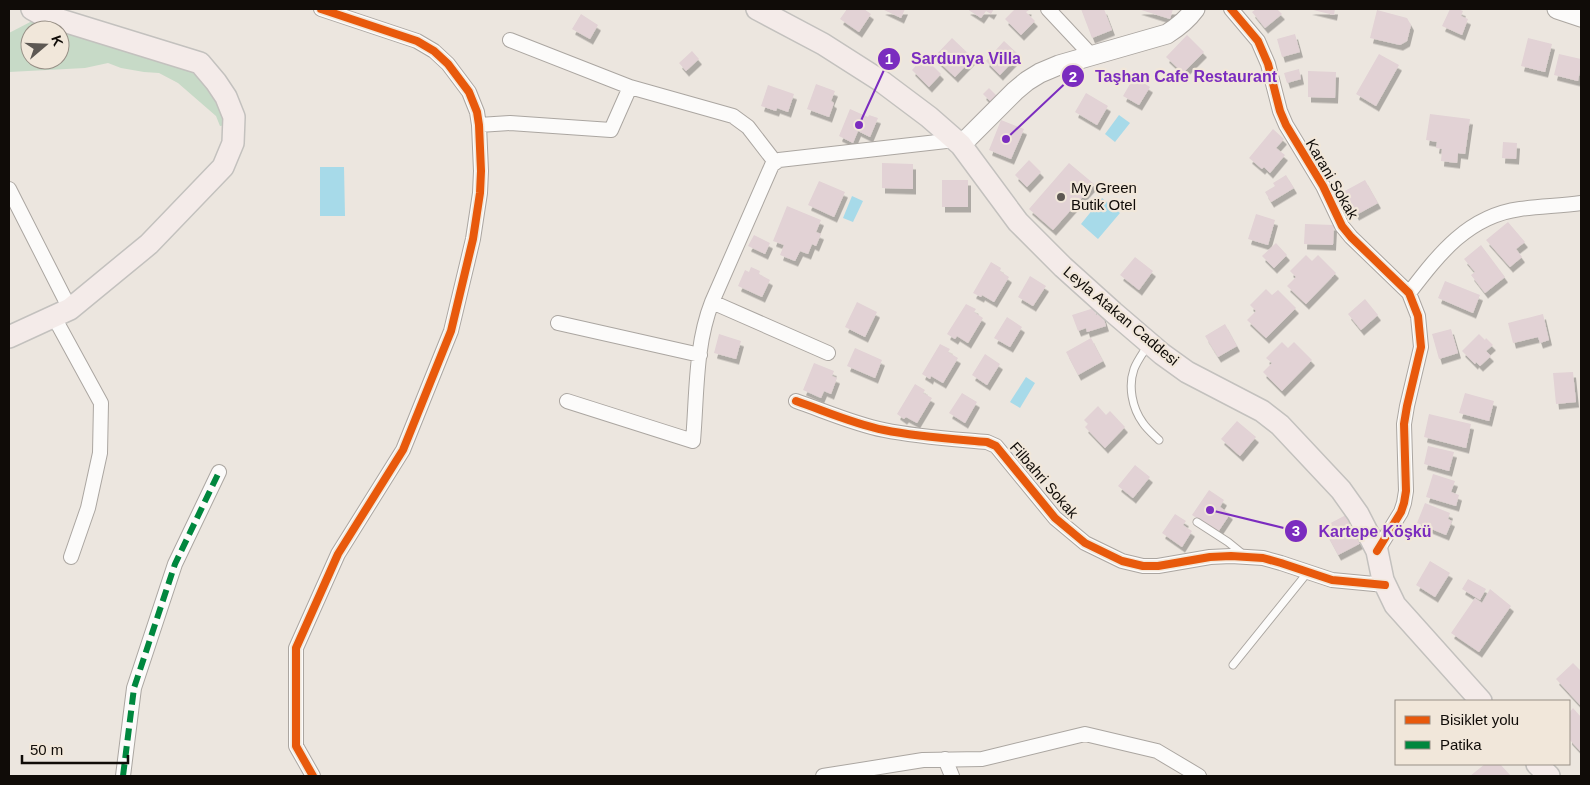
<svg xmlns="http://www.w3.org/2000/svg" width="1590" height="785" font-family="Arial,sans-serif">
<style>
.green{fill:#c7dac7;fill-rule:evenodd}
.water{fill:#a7dae9}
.building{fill:#e2d2d5;filter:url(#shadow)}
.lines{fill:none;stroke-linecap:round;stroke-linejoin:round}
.lane-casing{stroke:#aba6a1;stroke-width:9}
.street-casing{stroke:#aba6a1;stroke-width:16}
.secondary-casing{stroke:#aba6a1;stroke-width:21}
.primary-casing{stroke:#c3c1be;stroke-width:24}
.lane{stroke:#fcfbfa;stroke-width:7}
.street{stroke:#fcfbfa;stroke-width:14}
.secondary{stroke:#fcfbfa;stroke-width:19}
.primary{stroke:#f4ebe9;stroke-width:21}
.quiet{stroke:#00873e;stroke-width:6;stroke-dasharray:12 6;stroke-linecap:butt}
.cycleway-casing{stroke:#f1e7da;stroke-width:11}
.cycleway{stroke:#e8590c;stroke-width:8}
.poi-dot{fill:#5d5853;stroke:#f1e7da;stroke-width:2}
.labels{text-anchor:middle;stroke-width:4.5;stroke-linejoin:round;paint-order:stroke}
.street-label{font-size:15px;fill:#100c08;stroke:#f1e7da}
.poi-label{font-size:15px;fill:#100c08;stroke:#f1e7da;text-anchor:start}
.leader{fill:none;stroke:#7b2cbf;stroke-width:2}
.callout-dot{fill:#7b2cbf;stroke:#f1e7da;stroke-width:2}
.mark-label{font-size:15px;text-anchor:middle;font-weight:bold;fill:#fff}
.callout-label{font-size:16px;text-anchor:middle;font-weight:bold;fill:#7b2cbf;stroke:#f1e7da;stroke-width:4.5;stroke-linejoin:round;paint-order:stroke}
</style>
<defs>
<filter id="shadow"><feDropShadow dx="3" dy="5.5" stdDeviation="0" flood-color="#0004"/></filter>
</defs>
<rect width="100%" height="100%" fill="#ece6df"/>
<path class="green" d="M36,19L182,66L211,85L227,125L220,126L216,116L178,83L159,73L144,72L121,68L108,63L85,68L9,72V33ZM30,30H60V60H30Z"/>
<path class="water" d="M1119,115L1130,123L1115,142L1105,134Z
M320,167H344L345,216H320Z
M852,196L863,201L853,222L843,218Z
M1102,198L1120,213L1098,239L1081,224Z
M1026,377L1035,383L1020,408L1010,402Z"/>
<path class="building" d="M847,9H864L871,14L859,32L840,19Z
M882,9H905L901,18Z
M967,9H994L991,14L986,11L981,18Z
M1015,9H1028L1029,10L1026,12L1035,21L1021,35L1005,19Z
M1081,9H1104L1112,30L1092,38Z
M1138,9H1173L1170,19Z
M1256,9H1277L1282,14L1265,28L1252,12Z
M1309,9H1335L1334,15Z
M1450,9H1458L1463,11L1461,16L1468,19L1462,35L1442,26Z
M1377,10L1407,18L1411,25L1407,41L1400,45L1370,38Z
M581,14L598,25L590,39L572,29Z
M1295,34L1300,52L1282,57L1277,39Z
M1187,35L1204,52L1183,73L1166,57Z
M952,38L973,58L955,77L934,57Z
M1528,38L1552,44L1545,72L1521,66Z
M1004,41L1019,55L1000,75L986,61Z
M692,51L699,59L686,71L679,63Z
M1379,54L1399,65L1376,106L1356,94Z
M1559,54L1581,59V66L1578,81L1554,75Z
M924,57L941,74L929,87L912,70Z
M1299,69L1301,79L1287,83L1284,73Z
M1308,71L1336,72L1335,98L1308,97Z
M1134,77L1150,87L1139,105L1123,96Z
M816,84L835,91L831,101L834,103L829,117L807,109Z
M768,85L794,94L788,112L777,108L776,111L761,106Z
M989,88L998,97L992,103L983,94Z
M1086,93L1108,106L1097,125L1075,112Z
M850,109L868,117L869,115L878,118L870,137L858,131L853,143L839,136Z
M1430,114L1470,119L1465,154L1458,153L1457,163L1441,161L1442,149L1436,148L1437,142L1426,140Z
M1001,120L1024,129L1011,159L989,150Z
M1273,129L1284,139L1276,148L1285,155L1270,173L1264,167L1262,169L1249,158Z
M1503,142L1517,143L1516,159L1502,158Z
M1029,160L1041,172L1027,187L1015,175Z
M882,163L913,164V189L882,188Z
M1069,163L1094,184L1053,230L1029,209Z
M1286,175L1294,188L1271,202L1265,192L1275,186L1273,183Z
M942,180H968V207H942Z
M1365,180L1378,203L1356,215L1343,192Z
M819,181L845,192L834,217L808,205Z
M787,206L821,220L816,232L821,234L816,246L812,244L808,254L800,251L795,261L780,255L784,245L773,241Z
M1256,214L1275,220L1268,245L1248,239Z
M1508,222L1525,242L1516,249L1522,257L1510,267L1486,240Z
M1305,224L1334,225L1333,245L1304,244Z
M754,235L770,243L765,254L748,246Z
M1276,243L1287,255L1274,268L1262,256Z
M1481,245L1505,277L1485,293L1471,275L1475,272L1464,259Z
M1306,255L1312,261L1318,255L1336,273L1306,304L1287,286L1296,277L1290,271Z
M1135,257L1153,271L1139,290L1120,275Z
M991,262L1001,268L1000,271L1009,277L994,302L982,295L981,297L973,293Z
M751,267L760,271L759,274L770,280L762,297L738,286L745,270L749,272Z
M1030,276L1046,286L1033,306L1018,297Z
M1445,281L1480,295L1473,313L1438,298Z
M1266,289L1272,295L1278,290L1296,308L1266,338L1247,320L1256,311L1250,305Z
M1365,299L1378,315L1361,330L1348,314Z
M857,302L877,312L865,337L845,327Z
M966,304L976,309L974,312L983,318L968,343L957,336L955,339L947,334Z
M1094,308L1096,315L1102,313L1106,326L1087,332L1086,328L1078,331L1072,315Z
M1543,314L1549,340L1540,343L1538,337L1513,343L1508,323Z
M1007,317L1022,327L1010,347L994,338Z
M1225,324L1237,346L1218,357L1205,336Z
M1451,329L1458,353L1439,359L1432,334Z
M719,334L741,341L736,359L714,353Z
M1479,334L1485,340L1486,338L1493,345L1486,351L1491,356L1480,366L1476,362L1475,364L1462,351Z
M1091,338L1103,361L1078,375L1066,352Z
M1282,342L1288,348L1294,342L1312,360L1282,391L1263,372L1272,363L1266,358Z
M940,344L950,349L948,352L958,358L943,383L931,376L930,379L922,374Z
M855,348L882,360L875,378L847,366Z
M985,354L1000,364L987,385L972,375Z
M814,363L834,371L832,376L837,378L831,394L824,391L821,398L803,390Z
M1573,372L1576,402L1556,404L1553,373Z
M915,384L925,390L923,393L932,398L917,423L906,417L904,419L897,414Z
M962,393L977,402L965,423L949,413Z
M1465,393L1494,401L1489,421L1459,413Z
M1098,406L1106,415L1110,411L1125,427L1105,448L1085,427L1088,424L1084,420Z
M1429,414L1471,424L1466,448L1424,437Z
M1237,421L1256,437L1240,456L1221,439Z
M1428,446L1454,452L1449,471L1424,464Z
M1135,465L1150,477L1133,498L1118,486Z
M1433,474L1455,481L1451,492L1459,495L1456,506L1426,497Z
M1209,490L1224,500L1220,507L1230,514L1218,532L1192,515Z
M1425,503L1450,513L1448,519L1452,521L1446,535L1417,523Z
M1175,514L1186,521L1183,525L1192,531L1182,547L1162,533Z
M1346,515L1361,543L1338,555L1323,527Z
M1430,561L1450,573L1435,597L1416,585Z
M1468,579L1486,589L1480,600L1462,589Z
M1490,589L1511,606L1479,652L1451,633L1475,598L1482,603Z
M1573,663L1581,671V704L1580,705L1556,679Z
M1573,708L1581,717V750L1580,751L1569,739V713Z
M1485,764H1500L1511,776H1470Z"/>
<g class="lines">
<defs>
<path id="lane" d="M1148,345C1143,353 1137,361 1134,369C1128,386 1132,408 1143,423C1147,429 1154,435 1159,440
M1197,522L1228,542L1244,555
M1233,665L1308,572"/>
<path id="street" d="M1048,9L1092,56
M1231,9L1258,41L1268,64L1280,111L1286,125L1323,186L1342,226L1351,237L1409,293L1418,316L1421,347L1407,406L1404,424L1406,491L1404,503L1401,512L1377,551
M510,40L630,87
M479,125L510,123L611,130L630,87L733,116L748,127L775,162
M9,189L70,309
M1409,293C1439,254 1468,216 1520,209C1540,206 1561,206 1581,203
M712,302L828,353
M54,317L101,403L100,453L88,508L71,557
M558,323L700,355
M567,401L693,441C697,395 695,345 712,302L772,165L779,160L955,140
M796,401C825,411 854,424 884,430C918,437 953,439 987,442L996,446L1055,518L1085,543L1122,561L1143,566H1158L1210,557L1231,556L1263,558L1281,563L1332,580L1385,585
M945,759L952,776
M123,776L134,688L175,564L219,472
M313,776L296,746V648L338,554L403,450L451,331L473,239L480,193L481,171L479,125L477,112L469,92L448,64L434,51L417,41L321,9
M823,776L923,760L982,759L1085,734L1157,751L1199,776"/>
<path id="secondary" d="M1557,9L1581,17
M961,145L1015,91L1027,81L1040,73L1059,65L1167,34C1178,27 1187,20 1195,9"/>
<path id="primary" d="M757,9L823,44L881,81L929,117L961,145L1018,222L1063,267L1113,312L1162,354L1187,372L1262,411L1280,425L1341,490L1358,514L1377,551L1383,580L1395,605L1481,701
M9,337L70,309L149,244L223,167L233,143L234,117L226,97L216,82L200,63L41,14L32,9
M1537,764L1549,776"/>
</defs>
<use href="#lane" class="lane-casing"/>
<use href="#street" class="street-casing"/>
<use href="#secondary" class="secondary-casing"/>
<use href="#primary" class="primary-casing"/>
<use href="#lane" class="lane"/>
<use href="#street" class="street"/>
<use href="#secondary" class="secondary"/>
<use href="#primary" class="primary"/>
<path class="quiet" d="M123,776L134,688L175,564L219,472"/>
<defs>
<path id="cycleway" d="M1231,9L1258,41L1268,64L1280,111L1286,125L1323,186L1342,226L1351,237L1409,293L1418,316L1421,347L1407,406L1404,424L1406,491L1404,503L1401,512L1377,551
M796,401C825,411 854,424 884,430C918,437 953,439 987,442L996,446L1055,518L1085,543L1122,561L1143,566H1158L1210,557L1231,556L1263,558L1281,563L1332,580L1385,585
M313,776L296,746V648L338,554L403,450L451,331L473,239L480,193L481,171L479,125L477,112L469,92L448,64L434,51L417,41L321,9"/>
</defs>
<use href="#cycleway" class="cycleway-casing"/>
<use href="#cycleway" class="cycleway"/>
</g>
<circle class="poi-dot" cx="1061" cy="197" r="5"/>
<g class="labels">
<g class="street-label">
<text transform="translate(1332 179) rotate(60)" y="5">Karani Sokak</text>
<text transform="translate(1121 316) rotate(40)" y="5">Leyla Atakan Caddesi</text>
<text transform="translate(1044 480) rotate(49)" y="5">Filbahri Sokak</text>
</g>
<g class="poi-label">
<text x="1071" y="193">My Green<tspan x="1071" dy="17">Butik Otel</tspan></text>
</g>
</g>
<path class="leader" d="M859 125L889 59M1006 139L1073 76M1210 510L1296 531"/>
<g class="callout-dot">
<circle cx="859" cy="125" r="5"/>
<circle cx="1006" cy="139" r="5"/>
<circle cx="1210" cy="510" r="5"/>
<circle cx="889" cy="59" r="12"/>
<circle cx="1073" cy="76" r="12"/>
<circle cx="1296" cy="531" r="12"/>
</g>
<g class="mark-label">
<text x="889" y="64">1</text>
<text x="1073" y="82">2</text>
<text x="1296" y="536">3</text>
</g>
<g class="callout-label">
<text x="966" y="64">Sardunya Villa</text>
<text x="1186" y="82">Taşhan Cafe Restaurant</text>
<text x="1375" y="537">Kartepe Köşkü</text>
</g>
<rect width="1590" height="785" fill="none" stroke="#100c08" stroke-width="20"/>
<rect x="1395" y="700" width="175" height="65" fill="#f1e7da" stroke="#978f86"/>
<rect x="1405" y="716" width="25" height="8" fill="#e8590c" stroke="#978f86"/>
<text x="1440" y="725" font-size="15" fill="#100c08">Bisiklet yolu</text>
<rect x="1405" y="741" width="25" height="8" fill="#00873e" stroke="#978f86"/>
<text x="1440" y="750" font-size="15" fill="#100c08">Patika</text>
<g transform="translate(45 45) rotate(71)"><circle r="24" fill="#f1e7da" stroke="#978f86"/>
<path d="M0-4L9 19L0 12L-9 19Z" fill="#5d5853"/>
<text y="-8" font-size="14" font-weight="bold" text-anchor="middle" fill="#100c08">K</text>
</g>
<path d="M22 755v8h106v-8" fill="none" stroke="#100c08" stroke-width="2.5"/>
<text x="30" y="755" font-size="15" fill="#100c08" stroke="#f1e7da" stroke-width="4" paint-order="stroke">50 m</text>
</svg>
